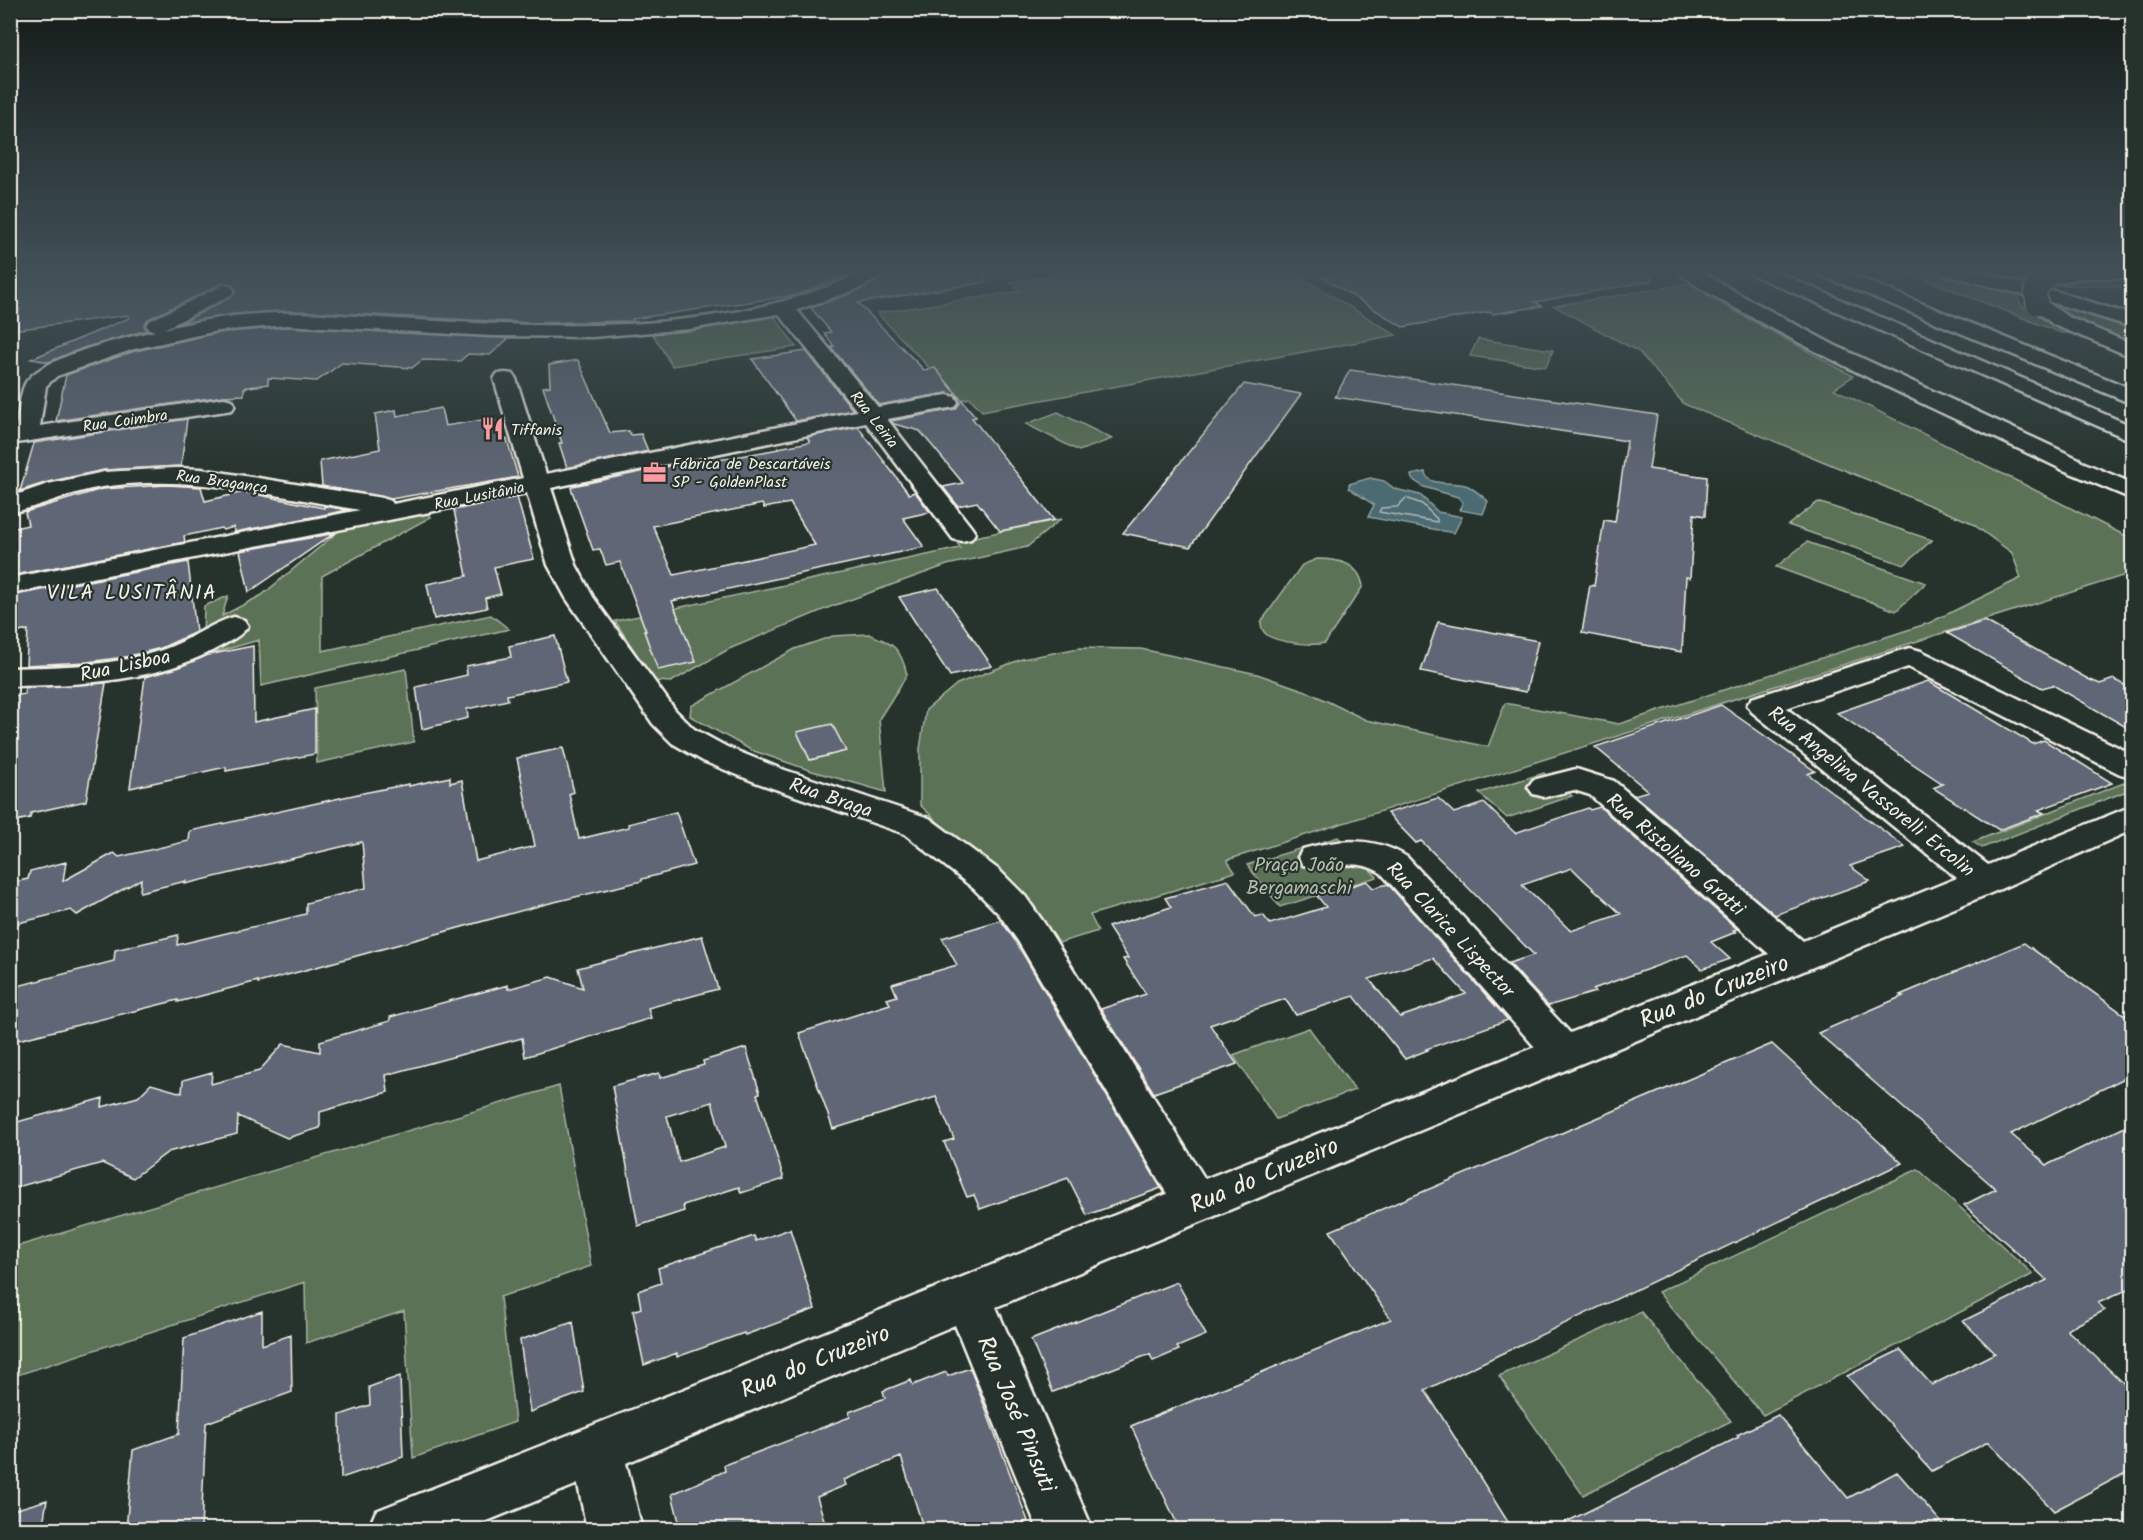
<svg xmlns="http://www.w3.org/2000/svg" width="2143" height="1540" font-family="Kalam,sans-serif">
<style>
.green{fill:#5b7257;stroke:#a8b2a0;stroke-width:1.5}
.water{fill:#4b6b72;stroke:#8fa1a1;stroke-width:1.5}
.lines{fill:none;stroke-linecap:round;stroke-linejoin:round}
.shore{stroke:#b0bbb9;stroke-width:1.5}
.building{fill:#5f6674;stroke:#f4f1e8;stroke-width:1.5;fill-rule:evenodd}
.minor-casing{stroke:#f4f1e8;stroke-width:5}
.major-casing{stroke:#f4f1e8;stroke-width:5}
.highway-casing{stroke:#f4f1e8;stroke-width:5}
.minor{fill:#26332d;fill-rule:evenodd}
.major{fill:#26332d;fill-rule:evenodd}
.highway{fill:#26332d;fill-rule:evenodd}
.highway-bridge-casing{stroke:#f4f1e8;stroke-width:24;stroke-linecap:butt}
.highway-bridge{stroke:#26332d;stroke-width:21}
.labels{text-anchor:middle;stroke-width:4.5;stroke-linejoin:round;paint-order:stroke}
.far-street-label{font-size:16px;fill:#f4f1e8;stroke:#26332d}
.far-poi-label{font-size:16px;fill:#f4f1e8;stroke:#26332d;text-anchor:start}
.street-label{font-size:20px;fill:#f4f1e8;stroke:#26332d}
.park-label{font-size:20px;fill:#b7beae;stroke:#26332d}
.neighbourhood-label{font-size:21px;letter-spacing:1.5px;fill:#f4f1e8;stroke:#26332d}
.near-street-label{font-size:24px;fill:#f4f1e8;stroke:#26332d}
</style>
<rect width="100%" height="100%" fill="#26332d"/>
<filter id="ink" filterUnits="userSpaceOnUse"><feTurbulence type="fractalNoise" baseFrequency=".0167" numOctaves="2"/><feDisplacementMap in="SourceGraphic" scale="12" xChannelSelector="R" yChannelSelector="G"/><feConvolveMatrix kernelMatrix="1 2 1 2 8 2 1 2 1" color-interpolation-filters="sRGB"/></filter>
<g filter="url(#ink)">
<path class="green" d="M1085,270H1290L1396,335L982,411L970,398L960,400L877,313L1020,291L1010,282Z
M1901,270H1927L2016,294L2022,306L2072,333H2061Z
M2081,278H2132V287L2061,285Z
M1692,283L1712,299L1853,376L1834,389L2132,539V573L1227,860L1235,872L1090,915L1098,931L1052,945L962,845L920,805V749L926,710L957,684L1022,659L1079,648L1141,649L1257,674L1306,691L1366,720L1488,747L1505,703L1619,724L1929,623L2021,578L2012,553L1970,522L1684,404L1639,352L1554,306Z
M2061,303L2132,327V344L2062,311Z
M772,313L796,347L672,366L651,331Z
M1478,339L1553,350L1546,367L1470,356Z
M1058,412L1112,439L1079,451L1026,424Z
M1818,502L1932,540L1904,565L1788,525Z
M422,510L431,517L322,576V651L491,615L509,629L261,686L259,640L168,666L116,663L144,648L203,635L204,606L228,596L222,616L262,595L339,531Z
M1061,519L1027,547L947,565L830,607L729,649L671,682L654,681L615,621L960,548L956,541Z
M1807,542L1926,583L1896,611L1776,567Z
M1317,559C1339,559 1359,563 1363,586L1325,643C1313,646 1278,643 1267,635C1263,632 1261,627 1261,622L1302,565Z
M869,634C893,644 901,647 907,675L879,719L886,792L812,771L751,750L690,716L691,706L795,649L833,636Z
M406,669L414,742L317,763L315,688Z
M1544,773L1572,796L1507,818L1479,793Z
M2126,782L2132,786V789L1982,848L1973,842Z
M1338,837L1377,877L1280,907L1247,865Z
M1309,1028L1355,1090L1276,1119L1233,1055Z
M559,1086L591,1266L500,1297L515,1422L413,1458L404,1311L306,1343L305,1282L11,1377V1248Z
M1918,1169L2033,1274L1763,1415L1658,1292Z
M1641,1312L1731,1421L1583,1495L1499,1376Z"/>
<path class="water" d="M1425,472C1427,488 1456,480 1468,486C1475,490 1482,496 1488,501L1483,514L1460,510L1462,502L1458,497L1424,487L1412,479L1411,475Z
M1370,478L1384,481L1395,489L1420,495L1438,512L1462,517L1454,533L1368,517L1374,505L1349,488V484Z"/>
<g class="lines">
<path class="shore" d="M1406,498L1422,504L1437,519V522L1379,512L1381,508L1397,507Z"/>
</g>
<path class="building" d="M10,270H839L845,276L796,295L632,319L633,321L530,323L294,311L234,314L181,323L233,296L236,290L232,285L223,283L148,319L144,325L147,330L83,348L49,362L31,359L129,318V315L12,330L20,309L10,310Z
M925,270H985L986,282L858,303L924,370L935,368L976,417L972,418L1054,520L1000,531L977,502L958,506L943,487L963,483L920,431L894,424L891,421L955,409L960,403L957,396L947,393L879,405L831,347L834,346L824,333L831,332L811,308L858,291L889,275Z
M1420,270H1651L1652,281L1535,302L1542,306L1493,314L1488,312L1403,327L1323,278L1364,272L1373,277Z
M286,327L509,338L490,355L468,354L460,361L422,360L412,368L342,363L317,381L268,378V384L244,388V395L224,396L56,421L66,375L135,351L217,333Z
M806,351L853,410L796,421L752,359Z
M578,360L610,433L629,431L631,435L641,434L648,451L567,468L559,443H562L543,387L550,386L549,365Z
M1350,370L1657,415L1649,469L1707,477L1705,516L1694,514L1690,578L1686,577L1682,652L1582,633L1590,585L1594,586L1604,520L1615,522L1627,441L1335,397Z
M1244,384L1301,394L1190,547L1123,533Z
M441,408L445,426L494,418L501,440L507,439L518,477L391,499L322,486L320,461L380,449L375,414L396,410L397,416Z
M187,419L181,466L104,470L48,482L20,491L34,443Z
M858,427L909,494L915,492L930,512L903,518L924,547L672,601L696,662L658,670L644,631H646L620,562L606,565L600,549L593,550L571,488L573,486L709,458L713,461L779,449L778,448L810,442L807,437ZM790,503L815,545L674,575L653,526L762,504L764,508Z
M167,485L201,487L205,501L244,492L324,508V506L348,510L235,532L234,527L223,530L221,528L184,536L185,542L10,576V529L28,525L25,512L102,489Z
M517,497L534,559L494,567L501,594L485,598L487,608L434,619L427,584L467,576L454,510Z
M336,533L326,539L249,592L240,551Z
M188,562L196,632L161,648L125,657L87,662L26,665L28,630L10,634V596Z
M938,588L992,666L950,676L899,597Z
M1985,621L2088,679L2100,684L2114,679L2133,690V731L2053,685L2042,688L1947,633Z
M1438,622L1538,641L1526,692L1421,671Z
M555,636L567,682L507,695L508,700L467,709L468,718L422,729L416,687L467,675L466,666L511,657L509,646Z
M253,646L254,722L315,709V754L226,771V767L130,788L145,677L174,669L208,655Z
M1928,681L2033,744L2044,740L2112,783L2038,810L2044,813L1999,830L1933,788L1943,784L1837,713Z
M106,683L86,801L31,813L30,818L10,822V697L25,694V688Z
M1721,705L1815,771L1808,774L1905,847L1850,866L1870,881L1775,915L1634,795L1648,791L1595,747Z
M832,724L846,751L810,760L797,732Z
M563,748L574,792L569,794L579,839L629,827L628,824L676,812L694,865L642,879V881L542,905L258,983V981L178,1002V1000L10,1042V988L114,961L115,950L178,935L177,945L306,914V903L366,888L362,842L185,884L186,881L140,892L141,879L77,915L71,910L10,925V883L28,879L30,871L66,862L63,881L114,853L119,857L189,841L190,831L358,794L409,784V786L450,777V783L462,780L476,861L535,846L517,758Z
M1438,798L1454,813L1484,803L1515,833L1588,808L1590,810L1600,807L1737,929L1733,930L1736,932L1711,942L1730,959L1702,969L1687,955L1593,989L1595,992L1548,1006L1509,963L1534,955L1451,870L1421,841L1416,843L1387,813ZM1572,868L1582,878L1621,914L1571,931L1522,885Z
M1228,880L1255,917L1263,915L1270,924L1326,907L1317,896L1367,881L1373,888L1388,884L1508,1020L1426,1049L1428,1050L1405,1059L1354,996L1296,1015L1285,999L1210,1025L1237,1064L1154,1093L1101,1009L1146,994L1123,959L1128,958L1108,927L1171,907L1165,898ZM1433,958L1466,994L1400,1017L1369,979Z
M1001,920L1016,942L1161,1188L1087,1215L1068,1178L980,1209L974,1195L967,1197L944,1142L954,1139L936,1097L833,1129L799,1033L890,1004L887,999L897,996L892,984L957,965L942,938Z
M702,936L718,989L648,1008L651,1018L525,1057L522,1038L386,1075L388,1092L320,1112V1128L287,1138L238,1116L237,1134L168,1152L133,1178L102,1163L10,1189V1124L103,1098L102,1107L138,1097L151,1084L182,1093L183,1080L212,1072L211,1084L259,1071L283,1044L320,1052V1041L390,1021V1017L508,985V989L551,977L583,988L578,968Z
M2024,943L2133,1021V1074L2011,1134L2047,1165L2133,1123V1287L2098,1303L2105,1310L2067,1330L2133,1392V1469L2054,1511L1988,1442L1932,1471L1847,1376L1900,1350L1932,1385L1995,1353L1963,1321L2047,1280L1964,1205L1996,1189L1818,1033L1903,996L1900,995Z
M1772,1044L1902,1163L1425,1390L1513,1530H1180L1131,1426L1391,1319L1330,1231Z
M746,1048L760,1093L757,1094L784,1179L741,1193L739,1187L683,1205L684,1211L638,1226L612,1086L659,1073L660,1078L704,1065L703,1061ZM712,1102L725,1147L679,1162L667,1116Z
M790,1229L815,1309L745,1335L744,1333L677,1357V1353L644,1365L633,1311L641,1308L638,1291L661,1283L658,1268L754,1236L756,1241Z
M1177,1282L1206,1335L1177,1347L1179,1350L1153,1361L1150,1354L1053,1392L1031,1340Z
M262,1311V1345L291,1335L292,1392L206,1423L201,1530H126L133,1450L179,1434L184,1338Z
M573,1322L584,1392L530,1412L520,1340Z
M970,1368L1028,1521L1009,1530H924L901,1457L844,1480L846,1485L817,1497L827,1530H681L672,1494L725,1471L724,1465L850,1417L849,1412L885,1398L883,1391L911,1380L913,1385L946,1372L948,1376Z
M400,1376L403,1457L341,1478L340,1415L370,1405L369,1387Z
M1778,1415L1848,1498L1897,1472L1948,1530H1550L1739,1437L1737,1435Z
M47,1500L42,1530H10V1511Z"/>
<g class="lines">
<defs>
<path id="minor" d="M867,270H889L887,274L857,289L797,310L878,407L947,395L955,397L958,402L955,407L887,419L971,527L975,533L971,539L962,541L953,539L866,423L551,488L576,565L593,597L675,710L694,729L727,747L779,768L929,818L999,870L1025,896L1044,923L1205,1179L1535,1047L1381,873C1351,854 1333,874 1303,865L1298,857L1303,849C1339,839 1374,836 1407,857L1570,1033L1769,954L1590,795L1574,790L1545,797L1533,794L1528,787L1533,780L1576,769L1614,781L1803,941L1957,878L1752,712L1747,705L1752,698L1899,651L1910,648L1921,651L2132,754V777L2120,774L1908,667L1786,708L1988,865L2132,806V830L1998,890L996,1307L1093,1530H1038L955,1325L626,1463L642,1530H587L578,1484L465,1530H368L376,1511L738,1368L1167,1194L1018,941L999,914L973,888L905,834L755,782L703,761L672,743L653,724L566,598L548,565L527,493L10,594V578L360,510C275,496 189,473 102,487C70,492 42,506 10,513V497L48,484L104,472L176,468L201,469L382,498L391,501L393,504L523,478L494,379L497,374L505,373L513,374L516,379L546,474L857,411L779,314L690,329L592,337L491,336L286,325L217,331L134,349L57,376L46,386L40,426L224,398L232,400L235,405L232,410L10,444V430L16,429C19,415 19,396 25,384C39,357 125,338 155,331L149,329L146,325L149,321L224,285L231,287L234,291L231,295L164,329C201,320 239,314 276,313C323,312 370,318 417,320C563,328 732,336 867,270Z
M234,617L244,620L248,626C242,635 232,640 223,645C159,682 82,685 10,686V668C61,667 114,666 162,650C187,642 209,624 234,617Z"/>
<path id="major" d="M2070,457L2132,483V499L2061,469L2058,464L2061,459Z"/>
<path id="highway" d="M1678,270H1699L1739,294L1834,345L2079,459L2082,464L2079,469L2070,471L2061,469C1953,417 1843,369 1739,310C1725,302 1686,282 1678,270Z
M1749,270H1772L2132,426V441L1751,274Z
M1816,270H1840L2132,389V404L1818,274Z
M1941,270H1970L2058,292L2132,315V327L2044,300L2068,317L2132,344V357L2054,325L2027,304L2030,300L2037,298L1943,274Z
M2066,270H2132V278H2081L2046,285L2039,283L2037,279L2039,275Z"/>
</defs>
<use href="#minor" class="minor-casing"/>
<use href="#major" class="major-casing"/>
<use href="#highway" class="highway-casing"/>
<use href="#minor" class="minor"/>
<use href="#major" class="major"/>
<use href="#highway" class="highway"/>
<defs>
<path id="highway-bridge" d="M2037,304L2035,289L2046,279"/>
</defs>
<use href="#highway-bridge" class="highway-bridge-casing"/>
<use href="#highway-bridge" class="highway-bridge"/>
</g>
</g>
<linearGradient id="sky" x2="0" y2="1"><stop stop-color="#151c19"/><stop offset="0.56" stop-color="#415057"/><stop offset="1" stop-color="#415057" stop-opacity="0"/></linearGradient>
<rect width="2143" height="485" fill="url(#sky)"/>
<defs>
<symbol id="restaurant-bare" viewBox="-9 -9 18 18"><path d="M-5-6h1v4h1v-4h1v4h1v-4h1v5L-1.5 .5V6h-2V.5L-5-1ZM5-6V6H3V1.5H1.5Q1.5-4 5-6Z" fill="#ff9aa2" stroke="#26332d" stroke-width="2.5" paint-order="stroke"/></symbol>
<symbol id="office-bare" viewBox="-9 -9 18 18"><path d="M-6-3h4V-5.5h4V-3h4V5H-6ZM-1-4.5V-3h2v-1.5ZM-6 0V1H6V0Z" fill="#ff9aa2" stroke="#26332d" stroke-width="2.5" paint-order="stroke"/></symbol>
</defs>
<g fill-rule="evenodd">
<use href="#restaurant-bare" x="476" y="412" width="33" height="33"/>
<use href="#office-bare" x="638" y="456" width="33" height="33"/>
</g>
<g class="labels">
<g class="far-street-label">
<text transform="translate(875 419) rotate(52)" y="6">Rua Leiria</text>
<text transform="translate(125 420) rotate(-8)" y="6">Rua Coimbra</text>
<text transform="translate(222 481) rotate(8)" y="6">Rua Bragança</text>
<text transform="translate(479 495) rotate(-11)" y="6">Rua Lusitânia</text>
</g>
<g class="far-poi-label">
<text x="511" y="435">Tiffanis</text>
<text x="672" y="469">Fábrica de Descartáveis<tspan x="672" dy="18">SP - GoldenPlast</tspan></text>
</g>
<g class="street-label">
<text transform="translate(125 665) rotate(-12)" y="7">Rua Lisboa</text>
<text transform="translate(1872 791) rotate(39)" y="7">Rua Angelina Vassorelli Ercolin</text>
<text transform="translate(831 797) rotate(19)" y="7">Rua Braga</text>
<text transform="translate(1676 854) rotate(41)" y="7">Rua Ristoliano Grotti</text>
<text transform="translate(1451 929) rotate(47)" y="7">Rua Clarice Lispector</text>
</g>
<g class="park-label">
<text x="1299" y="871">Praça João<tspan x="1299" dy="23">Bergamaschi</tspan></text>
</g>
<g class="neighbourhood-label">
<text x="132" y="599">VILA LUSITÂNIA</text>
</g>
<g class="near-street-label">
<text transform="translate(1714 991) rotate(-22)" y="8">Rua do Cruzeiro</text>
<text transform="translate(1264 1175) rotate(-23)" y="8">Rua do Cruzeiro</text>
<text transform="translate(815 1361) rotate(-22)" y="8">Rua do Cruzeiro</text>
<text transform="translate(1017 1414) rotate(67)" y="8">Rua José Pinsuti</text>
</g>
</g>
<rect width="2143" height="1540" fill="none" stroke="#26332d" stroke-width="36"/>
<rect x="18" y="18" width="2107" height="1504" fill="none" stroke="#f4f1e8" stroke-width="2" filter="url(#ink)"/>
</svg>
